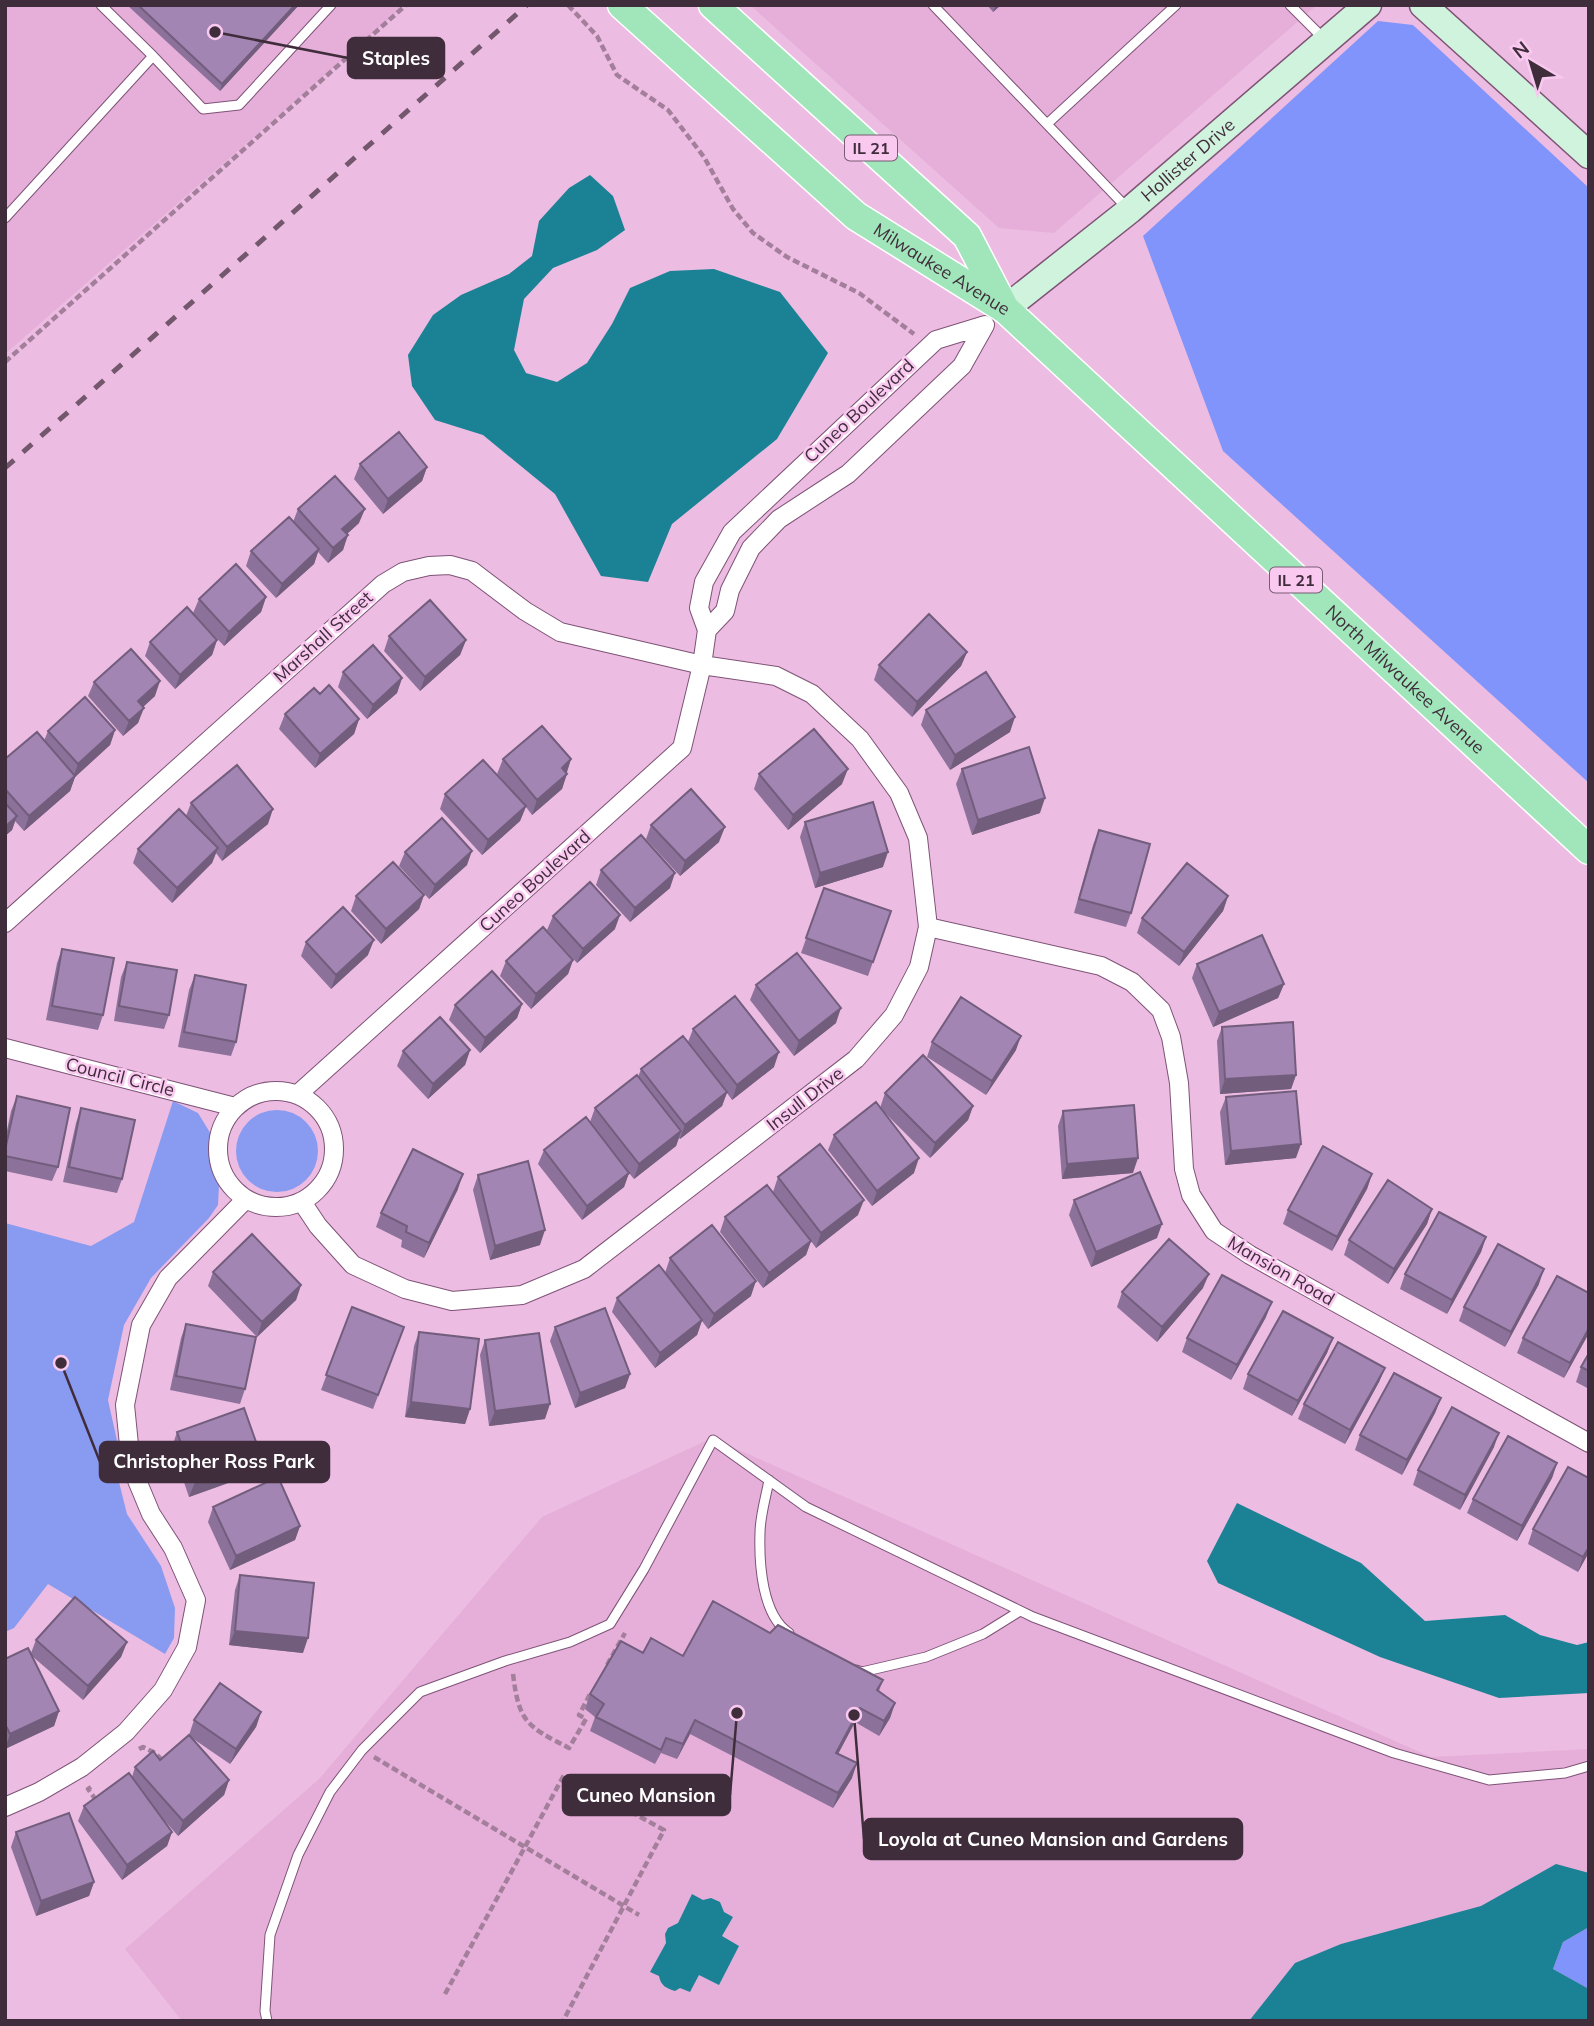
<svg xmlns="http://www.w3.org/2000/svg" width="1594" height="2026" font-family="Mulish,sans-serif">
<style>
.built{fill:#e5afda}
.green{fill:#899bf1}
.forest{fill:#8194fb}
.water{fill:#1b8194}
.lines{fill:none;stroke-linecap:round;stroke-linejoin:round}
.lane-casing{stroke:#7e5376;stroke-width:11}
.street-casing{stroke:#7e5376;stroke-width:20}
.secondary-casing{stroke:#7e5376;stroke-width:29}
.primary-casing{stroke:#fff;stroke-width:31}
.path{stroke:#a37f9b;stroke-width:4.5;stroke-dasharray:7 3.5;stroke-linecap:butt}
.lane{stroke:#fff;stroke-width:9}
.street{stroke:#fff;stroke-width:18}
.secondary{stroke:#d0f3dd;stroke-width:26}
.primary{stroke:#a1e6bb;stroke-width:28}
.rail{stroke:#73576d;stroke-width:5;stroke-dasharray:12 12;stroke-linecap:butt}
.wall{fill:#8c729a}
.shaded-wall{fill:#725d7d}
.building{fill:#a385b3;stroke:#725d7d;stroke-width:2}
.labels{text-anchor:middle;stroke-width:5;stroke-linejoin:round;paint-order:stroke}
.shield{fill:#fac9f0;stroke:#785c72;stroke-width:2}
.shield-label{font-size:16px;font-weight:bold;fill:#402d3c}
.street-label{font-size:18px;fill:#402d3c;stroke:#fac9f0}
.leader{fill:none;stroke:#402d3c;stroke-width:2.5}
.callout-dot{fill:#402d3c;stroke:#fac9f0;stroke-width:2.5}
.callout{fill:#402d3c;stroke:#402d3c;stroke-width:2.5}
.callout-label{font-size:19px;text-anchor:middle;font-weight:bold;fill:#fff}
</style>
<rect width="100%" height="100%" fill="#edbce2"/>
<path class="built" d="M5,5H405L5,354Z
M750,5H1317L1054,233L999,228Z
M712,1438L1431,1757L1589,1749V2021H182L125,1949L319,1779L542,1517Z"/>
<path class="green" d="M173,1101L198,1113L214,1139V1160L219,1185L218,1205L209,1218L151,1278L124,1325L108,1400L118,1445L116,1470L127,1514L161,1566L175,1608L174,1638L165,1654L48,1584L14,1628L5,1632V1223L91,1246L134,1222Z
M236 1151a41 41 0 1 1 82 0a41 41 0 1 1-82 0Z"/>
<path class="forest" d="M1378,21L1413,25L1589,188V783L1223,451L1143,236Z
M1589,1927V1989L1553,1969L1563,1942Z"/>
<path class="water" d="M590,175L613,196L625,230L597,250L553,268L524,299L514,350L526,373L557,382L587,363L612,324L630,288L670,271L714,269L780,292L828,353L777,439L672,524L648,582L601,576L555,494L483,435L435,420L412,386L408,355L433,315L461,295L509,274L532,256L539,221L569,188Z
M1237,1503L1361,1563L1425,1621L1505,1615L1540,1635L1577,1645L1589,1642V1693L1499,1698L1380,1657L1218,1583L1207,1561Z
M1556,1864L1589,1873V1927L1563,1942L1553,1969L1589,1989V2021H1249L1295,1963L1341,1944L1481,1906Z
M692,1894L703,1900L711,1898L720,1902L724,1912L733,1917L722,1936L739,1946L719,1985L699,1975L690,1992L680,1988L675,1991C666,1988 661,1986 659,1976L650,1972L666,1943L665,1934L668,1928L678,1923Z"/>
<g class="lines">
<defs>
<path id="lane" d="M933,5L1128,209
M1290,5L1324,39
M153,56L203,109L239,105L331,5
M1047,124L1176,5
M5,218L153,56L101,5
M769,1480C766,1497 760,1516 760,1533C759,1564 762,1615 789,1633
M856,1670L862,1672L926,1657L983,1634L1020,1611
M267,2021L265,2011L270,1935L298,1855L330,1792L362,1750L420,1692L505,1661L570,1642L610,1624L644,1569L713,1440L806,1507L1033,1617L1394,1753L1489,1780L1565,1773L1589,1766"/>
<path id="street" d="M985,325L962,366L848,474L779,519L751,548L730,590L725,611L707,630L699,608L704,582L732,532L936,340Z
M5,923L383,584L403,572L429,566L450,565L472,571L525,611L560,632L702,665L776,676L812,694L860,739L899,793L918,838L928,927L919,967L894,1015L856,1059L584,1269L522,1295L452,1301L405,1289L353,1265L318,1226L302,1202
M928,927L1101,966L1132,982L1161,1010L1171,1037L1179,1083L1184,1169L1191,1195L1214,1231L1250,1255L1589,1443
M5,1048L235,1107
M218 1149a58 58 0 1 1 116 0a58 58 0 1 1-116 0Z
M297,1095L682,748L702,665L707,630
M5,1807L39,1792L82,1767L126,1732L163,1690L187,1647L196,1600L173,1548L151,1514L136,1478L129,1445L125,1405L141,1325L168,1278L245,1200"/>
<g id="secondary">
<path d="M1423,5L1589,155"/>
<path id="s1" d="M1005,309L1130,210L1368,5"/>
</g>
<g id="primary">
<path id="s2" d="M622,5L856,216L1005,309L1589,850"/>
<path d="M713,5L967,236L1005,309"/>
</g>
</defs>
<use href="#lane" class="lane-casing"/>
<use href="#street" class="street-casing"/>
<use href="#secondary" class="secondary-casing"/>
<use href="#primary" class="primary-casing"/>
<path class="path" d="M568,5L597,36L617,75L668,110L704,157L733,209L753,233L787,257L859,293L914,334
M5,362L406,5
M607,1665L625,1633
M513,1674C519,1723 527,1726 569,1748L586,1719L579,1715L590,1694
M139,1749L143,1747L155,1753L163,1761
M374,1757L639,1915
M91,1787L88,1789L96,1800
M445,1994L564,1775L664,1830L563,2021"/>
<use href="#lane" class="lane"/>
<use href="#street" class="street"/>
<use href="#secondary" class="secondary"/>
<use href="#primary" class="primary"/>
<path class="rail" d="M5,468L527,5"/>
</g>
<path class="wall" d="M127,5H299L220,91Z
M987,5H1001L993,12Z
M360,464L427,467L422,481L383,514L354,479Z
M298,509L359,523L347,534L343,550L328,563L318,552L314,564L276,598L246,566L251,551L293,522Z
M266,597L261,612L224,646L193,613L199,599Z
M389,636L466,640L460,655L420,691L384,651Z
M217,640L212,655L175,689L145,656L150,642Z
M967,652L961,666L912,717L874,680L879,665Z
M343,672L402,678L397,693L367,719L338,687Z
M94,682L155,696L143,707L138,723L123,736L88,696Z
M320,694L359,719L354,734L315,768L279,729L285,714Z
M926,710L1010,732L950,770L921,725Z
M115,730L110,745L75,777L70,791L24,831L15,821L12,830L5,836V759L44,741L48,731Z
M503,759H571L562,789L532,815L526,807L520,821L482,855L440,809L445,794L512,791L497,774Z
M962,769L1040,813L972,835L956,784Z
M759,774L842,784L788,830L754,789Z
M191,803L268,824L222,861L216,853L212,863L172,903L133,863L138,849L186,816Z
M805,822L883,867L815,888L800,837Z
M651,825L719,842L680,876L646,839Z
M1099,830L1131,913L1126,927L1074,913L1093,845Z
M405,852L467,865L429,899L399,866Z
M601,870L670,888L630,922L596,885Z
M824,888L891,911L868,976L801,953Z
M424,895L419,909L381,944L351,911L356,896Z
M1228,896L1223,911L1179,966L1137,933L1142,918Z
M553,916L615,929L577,963L547,930Z
M306,942L368,955L331,989L301,956Z
M62,949L103,1015L98,1030L46,1020L57,963Z
M573,960L568,974L531,1009L500,976L506,961Z
M127,962L169,1015L164,1029L114,1021L121,977Z
M1197,964L1284,984L1278,998L1213,1027L1192,978Z
M195,975L236,1042L231,1056L178,1047L189,990Z
M756,985L836,1023L794,1056L750,1000Z
M522,1004L517,1018L480,1053L449,1020L455,1005Z
M1222,1027L1296,1075L1291,1089L1220,1094L1217,1041Z
M693,1029L774,1067L732,1100L727,1093L722,1106L680,1139L679,1138L676,1146L634,1179L629,1173L624,1187L582,1220L538,1164L544,1150L590,1122L595,1108L638,1077L641,1069L688,1042Z
M932,1042L1016,1050L986,1095L927,1057Z
M470,1050L465,1065L428,1099L397,1066L403,1051Z
M885,1093L973,1106L968,1120L930,1158L881,1109L914,1173L872,1206L828,1150L834,1135L880,1108Z
M17,1096L58,1167L52,1181L5,1171V1140L11,1111Z
M1226,1097L1296,1158L1225,1165L1220,1112Z
M81,1108L122,1179L117,1193L63,1182L76,1123Z
M1063,1111L1133,1173L1062,1179L1058,1126Z
M1372,1174L1367,1189L1332,1251L1283,1224L1288,1210Z
M478,1175L540,1245L490,1260L473,1190Z
M778,1177L858,1215L816,1248L811,1241L806,1255L763,1288L720,1232L725,1217L773,1192Z
M458,1189L424,1258L401,1247L402,1240L376,1227L381,1213Z
M1074,1200L1157,1238L1091,1267L1069,1215Z
M1432,1209L1427,1224L1388,1284L1344,1255L1349,1240Z
M1486,1237L1481,1252L1447,1314L1400,1289L1405,1274Z
M670,1258L751,1296L708,1329L702,1321L697,1335L655,1368L612,1312L617,1298L665,1273Z
M213,1272L301,1285L296,1300L257,1337L208,1286Z
M1539,1284L1505,1347L1459,1321L1464,1307Z
M1203,1288L1157,1342L1117,1307L1122,1292Z
M1589,1293V1333L1564,1378L1517,1353L1523,1338Z
M352,1307L404,1327L373,1409L321,1390Z
M1266,1317L1231,1380L1182,1352L1187,1338Z
M186,1324L245,1389L240,1404L170,1390L181,1338Z
M555,1327L630,1374L625,1388L575,1408L550,1341Z
M419,1332L470,1409L465,1424L405,1417L414,1346Z
M1333,1338L1327,1353L1292,1416L1243,1389L1248,1374Z
M485,1340L545,1419L489,1426L480,1355Z
M1589,1353V1389L1576,1382L1581,1367Z
M1385,1368L1379,1382L1345,1444L1298,1419L1304,1404Z
M1441,1398L1435,1413L1402,1475L1355,1450L1360,1435Z
M177,1432L262,1459L256,1473L189,1497L172,1447Z
M1494,1447L1460,1510L1413,1485L1418,1470Z
M1557,1463L1552,1478L1517,1541L1467,1513L1473,1499Z
M1589,1478V1552L1578,1572L1528,1544L1533,1529Z
M213,1507L300,1526L295,1540L230,1570L208,1522Z
M240,1575L303,1653L229,1645L235,1590Z
M770,1633L883,1680L879,1691L895,1703L890,1718L879,1736L855,1722L838,1754L852,1778L833,1808L690,1734L677,1759L661,1753L655,1764L590,1731L595,1717L585,1709L590,1694L643,1653L683,1656Z
M36,1640L127,1642L121,1657L83,1700L32,1656L59,1711L54,1726L5,1749V1659L31,1653Z
M261,1712L256,1727L230,1764L189,1736L229,1780L224,1795L178,1836L165,1821L172,1832L167,1846L122,1880L78,1821L84,1806L132,1777L135,1767L160,1760L189,1735L194,1720Z
M16,1832L94,1882L89,1896L36,1916L11,1847Z"/>
<path class="shaded-wall" d="M295,5H299L220,91L222,84Z
M996,5H1001L993,12Z
M427,467L422,481L383,514L388,499Z
M365,509L359,523L337,543L342,529Z
M348,535L343,550L328,563L333,548Z
M319,549L314,564L276,598L282,584Z
M266,597L261,612L224,646L229,632Z
M217,640L212,655L175,689L180,675Z
M466,640L460,655L420,691L425,677Z
M967,652L961,666L912,717L917,702Z
M402,678L397,693L367,719L373,705Z
M160,681L155,696L133,716L138,701Z
M144,708L138,723L123,736L129,721Z
M1015,717L1010,732L950,770L955,755Z
M359,719L354,734L315,768L320,754Z
M115,730L110,745L75,777L70,791L24,831L29,816L73,778L78,764Z
M571,759L566,774L562,768Z
M848,769L842,784L788,830L793,815Z
M567,774L562,789L532,815L537,800Z
M1045,798L1040,813L972,835L978,820Z
M526,806L520,821L482,855L488,840Z
M273,809L268,824L222,861L227,847Z
M17,816L12,830L5,836V827Z
M725,827L719,842L680,876L685,861Z
M218,848L212,863L172,903L177,888Z
M472,851L467,865L429,899L435,885Z
M888,852L883,867L815,888L820,873Z
M675,873L670,888L630,922L635,908Z
M424,895L419,909L381,944L386,929Z
M1228,896L1223,911L1179,966L1184,952Z
M620,915L615,929L577,963L583,949Z
M374,940L368,955L331,989L336,975Z
M573,960L568,974L531,1009L536,994Z
M1284,984L1278,998L1213,1027L1219,1012Z
M522,1004L517,1018L480,1053L485,1038Z
M841,1008L836,1023L794,1056L799,1041Z
M1021,1036L1016,1050L986,1095L992,1081Z
M470,1050L465,1065L428,1099L433,1084Z
M779,1052L774,1067L732,1100L737,1085Z
M1296,1075L1291,1089L1220,1094L1225,1079Z
M727,1092L722,1106L680,1139L685,1125Z
M973,1106L968,1120L930,1158L935,1143Z
M681,1131L676,1146L634,1179L639,1164Z
M1301,1144L1296,1158L1225,1165L1231,1151Z
M919,1158L914,1173L872,1206L877,1191Z
M1138,1158L1133,1173L1062,1179L1067,1164Z
M629,1173L624,1187L582,1220L587,1206Z
M463,1174L458,1189L424,1258L429,1243Z
M1372,1174L1367,1189L1332,1251L1337,1237Z
M864,1200L858,1215L816,1248L821,1233Z
M1432,1209L1427,1224L1388,1284L1394,1269Z
M1162,1224L1157,1238L1091,1267L1096,1252Z
M545,1230L540,1245L490,1260L495,1246Z
M1486,1237L1481,1252L1447,1314L1452,1300Z
M811,1241L806,1255L763,1288L769,1273Z
M1544,1269L1539,1284L1505,1347L1511,1332Z
M1209,1274L1203,1288L1157,1342L1162,1327Z
M756,1281L751,1296L708,1329L714,1314Z
M301,1285L296,1300L257,1337L262,1322Z
M1272,1302L1266,1317L1231,1380L1237,1365Z
M702,1320L697,1335L655,1368L660,1353Z
M1589,1328V1333L1564,1378L1570,1363Z
M1333,1338L1327,1353L1292,1416L1298,1401Z
M1385,1368L1379,1382L1345,1444L1350,1430Z
M630,1374L625,1388L575,1408L580,1393Z
M1441,1398L1435,1413L1402,1475L1407,1460Z
M411,1402L470,1409L465,1424L405,1417Z
M550,1404L545,1419L489,1426L495,1411Z
M1499,1433L1494,1447L1460,1510L1465,1495Z
M262,1459L256,1473L189,1497L195,1482Z
M1557,1463L1552,1478L1517,1541L1522,1526Z
M300,1526L295,1540L230,1570L236,1556Z
M1589,1547V1552L1578,1572L1583,1557Z
M235,1631L308,1638L303,1653L229,1645Z
M127,1642L121,1657L83,1700L88,1686Z
M895,1703L890,1718L879,1736L884,1721Z
M860,1708L855,1722L831,1767L836,1753Z
M59,1711L54,1726L5,1749L10,1734Z
M261,1712L256,1727L230,1764L236,1749Z
M695,1720L690,1734L677,1759L683,1744Z
M857,1763L852,1778L833,1808L838,1793Z
M229,1780L224,1795L178,1836L183,1821Z
M172,1832L167,1846L122,1880L127,1865Z
M94,1882L89,1896L36,1916L41,1901Z"/>
<path class="building" d="M138,5H295L222,84Z
M399,432L427,467L388,499L360,464Z
M335,476L365,509L342,529L348,535L333,548L298,509Z
M289,517L319,549L282,584L251,551Z
M236,564L266,597L229,632L199,599Z
M430,600L466,640L425,677L389,636Z
M187,607L217,640L180,675L150,642Z
M929,614L967,652L917,702L879,665Z
M373,645L402,678L373,705L343,672Z
M131,649L160,681L138,701L144,708L129,721L94,682Z
M986,672L1015,717L955,755L926,710Z
M329,685L359,719L320,754L285,714L314,688L320,694Z
M85,697L115,730L78,764L48,731Z
M542,726L571,759L562,768L567,774L537,800L503,759Z
M814,729L848,769L793,815L759,774Z
M37,732L75,776L29,816L5,789V759Z
M1029,747L1045,798L978,820L962,769Z
M483,760L526,806L488,840L445,794Z
M237,765L273,809L227,847L191,803Z
M691,789L725,827L685,861L651,825Z
M873,802L888,852L820,873L805,822Z
M5,803L17,816L5,827Z
M179,809L218,848L177,888L138,849Z
M442,818L472,851L435,885L405,852Z
M1099,830L1150,844L1131,913L1079,899Z
M641,835L675,873L635,908L601,870Z
M393,862L424,895L386,929L356,896Z
M1187,863L1228,896L1184,952L1142,918Z
M590,882L620,915L583,949L553,916Z
M824,888L891,911L873,962L806,938Z
M343,907L374,940L336,975L306,942Z
M543,927L573,960L536,994L506,961Z
M1262,935L1284,984L1219,1012L1197,964Z
M62,949L114,958L103,1015L52,1006Z
M797,953L841,1008L799,1041L756,985Z
M127,962L177,970L169,1015L119,1006Z
M492,971L522,1004L485,1038L455,1005Z
M195,975L246,985L236,1042L184,1032Z
M735,996L779,1052L737,1085L693,1029Z
M961,997L1021,1036L992,1081L932,1042Z
M440,1017L470,1050L433,1084L403,1051Z
M1293,1022L1296,1075L1225,1079L1222,1027Z
M683,1036L727,1092L685,1125L641,1069Z
M923,1055L973,1106L935,1143L885,1093Z
M637,1075L681,1131L639,1164L595,1108Z
M1296,1091L1301,1144L1231,1151L1226,1097Z
M17,1096L70,1108L58,1167L5,1156V1150Z
M876,1102L919,1158L877,1191L834,1135Z
M1134,1105L1138,1158L1067,1164L1063,1111Z
M81,1108L135,1120L122,1179L69,1167Z
M586,1117L629,1173L587,1206L544,1150Z
M820,1144L864,1200L821,1233L778,1177Z
M1323,1146L1372,1174L1337,1237L1288,1210Z
M413,1149L463,1174L429,1243L406,1232L407,1226L381,1213Z
M528,1161L545,1230L495,1246L478,1175Z
M1140,1172L1162,1224L1096,1252L1074,1200Z
M1388,1180L1432,1209L1394,1269L1349,1240Z
M767,1185L811,1241L769,1273L725,1217Z
M1439,1212L1486,1237L1452,1300L1405,1274Z
M712,1225L756,1281L714,1314L670,1258Z
M252,1234L301,1285L262,1322L213,1272Z
M1169,1239L1209,1274L1162,1327L1122,1292Z
M1498,1244L1544,1269L1511,1332L1464,1307Z
M659,1265L702,1320L660,1353L617,1298Z
M1222,1275L1272,1302L1237,1365L1187,1338Z
M1557,1276L1589,1293V1328L1570,1363L1523,1338Z
M352,1307L404,1327L378,1395L326,1375Z
M605,1308L630,1374L580,1393L555,1327Z
M1283,1311L1333,1338L1298,1401L1248,1374Z
M186,1324L256,1337L245,1389L176,1376Z
M419,1332L479,1339L470,1409L411,1402Z
M539,1333L550,1404L495,1411L485,1340Z
M1338,1342L1385,1368L1350,1430L1304,1404Z
M1589,1353V1371L1581,1367Z
M1394,1373L1441,1398L1407,1460L1360,1435Z
M1452,1407L1499,1433L1465,1495L1418,1470Z
M244,1408L262,1459L195,1482L177,1432Z
M1508,1436L1557,1463L1522,1526L1473,1499Z
M1568,1467L1589,1478V1547L1583,1557L1533,1529Z
M278,1477L300,1526L236,1556L213,1507Z
M240,1575L314,1583L308,1638L235,1631Z
M75,1597L127,1642L88,1686L36,1640Z
M713,1601L770,1633L778,1625L883,1680L877,1690L895,1703L884,1721L860,1708L836,1753L857,1763L838,1793L695,1720L683,1744L666,1738L661,1750L596,1717L604,1704L590,1694L621,1641L643,1653L651,1638L683,1656Z
M28,1648L59,1711L10,1734L5,1724V1659Z
M220,1683L261,1712L236,1749L194,1720Z
M189,1735L229,1780L183,1821L135,1767L153,1751L160,1760Z
M129,1773L172,1832L127,1865L84,1806Z
M69,1813L94,1882L41,1901L16,1832Z"/>
<g class="labels">
<g class="shield">
<rect x="845" y="135.5" width="52" height="25" rx="5"/>
<rect x="1270" y="567.5" width="52" height="25" rx="5"/>
</g>
<g class="shield-label">
<text x="871" y="154">IL 21</text>
<text x="1296" y="586">IL 21</text>
</g>
<g class="street-label">
<text dy="6" stroke="none"><textPath href="#s1" startOffset="236">Hollister Drive</textPath></text>
<text dy="6" stroke="none"><textPath href="#s2" startOffset="416">Milwaukee Avenue</textPath></text>
<text transform="translate(859 411) rotate(-43)" y="6">Cuneo Boulevard</text>
<text transform="translate(323 637) rotate(-42)" y="6">Marshall Street</text>
<text dy="6" stroke="none"><textPath href="#s2" startOffset="1036">North Milwaukee Avenue</textPath></text>
<text transform="translate(535 881) rotate(-42)" y="6">Cuneo Boulevard</text>
<text transform="translate(120 1077) rotate(14)" y="6">Council Circle</text>
<text transform="translate(805 1099) rotate(-38)" y="6">Insull Drive</text>
<text transform="translate(1281 1271) rotate(30)" y="6">Mansion Road</text>
</g>
</g>
<path class="leader" d="M215 32L348 58M61 1363L100 1462M737 1713L730 1795M854 1715L864 1839"/>
<g class="callout-dot">
<circle cx="215" cy="32" r="7"/>
<circle cx="61" cy="1363" r="7"/>
<circle cx="737" cy="1713" r="7"/>
<circle cx="854" cy="1715" r="7"/>
</g>
<g class="callout">
<rect x="348" y="38" width="96" height="40" rx="7"/>
<rect x="100" y="1442" width="229" height="40" rx="7"/>
<rect x="563" y="1775" width="167" height="40" rx="7"/>
<rect x="864" y="1819" width="378" height="40" rx="7"/>
</g>
<g class="callout-label">
<text x="396" y="65">Staples</text>
<text x="214" y="1468">Christopher Ross Park</text>
<text x="646" y="1802">Cuneo Mansion</text>
<text x="1053" y="1846">Loyola at Cuneo Mansion and Gardens</text>
</g>
<rect width="1594" height="2026" fill="none" stroke="#402d3c" stroke-width="14"/>
<g transform="translate(1531 63) rotate(322)" stroke="#fac9f0" stroke-width="5" paint-order="stroke">
<path d="M0-5L12 26L0 18L-12 26Z" fill="#402d3c"/>
<text y="-10" font-size="19" font-weight="bold" text-anchor="middle" fill="#402d3c">N</text>
</g>
</svg>
